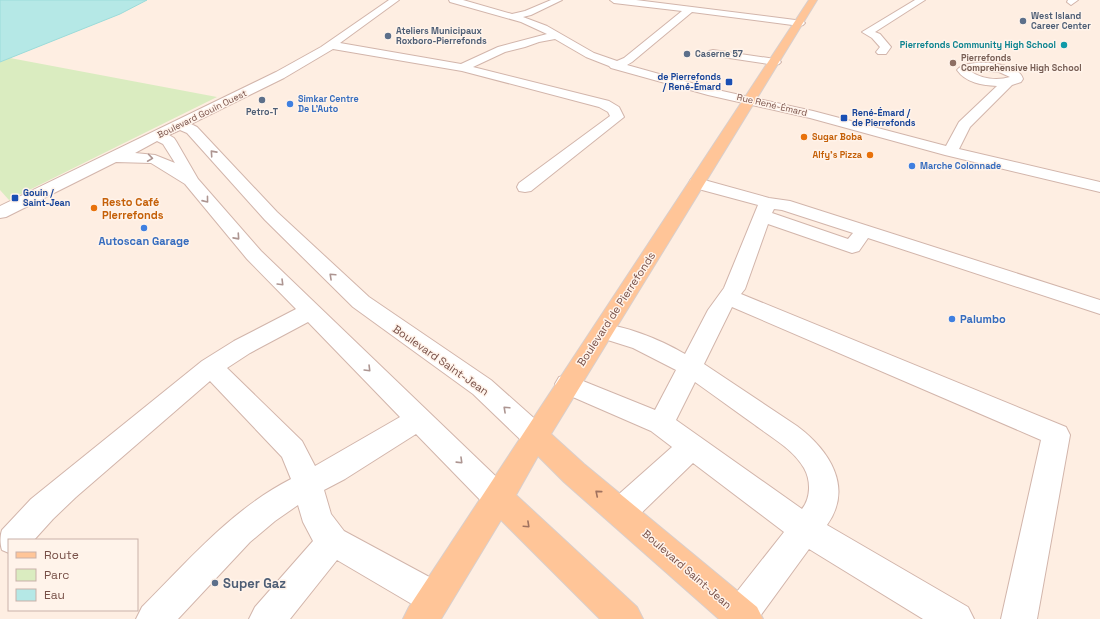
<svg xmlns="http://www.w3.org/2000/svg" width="1100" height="619" font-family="'Space Grotesk',sans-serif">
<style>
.green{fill:#daecc0}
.water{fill:#b5e8e6;stroke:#9bdbd9}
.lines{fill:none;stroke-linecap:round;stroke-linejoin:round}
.minor-casing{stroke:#d2b5ab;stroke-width:2}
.major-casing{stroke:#d9cecb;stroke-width:2}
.minor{fill:#fff;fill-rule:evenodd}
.major{fill:#ffc598;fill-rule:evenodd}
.oneway{stroke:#ad9591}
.oneway2{stroke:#a0725f}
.service-dot{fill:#5c6f8a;stroke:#fff3ea;stroke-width:1.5}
.culture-dot{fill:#0f9aa8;stroke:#fff3ea;stroke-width:1.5}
.education-dot{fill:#8d6e63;stroke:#fff3ea;stroke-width:1.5}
.transit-dot{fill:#1a4fb4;stroke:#fff3ea;stroke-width:1.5}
.shop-dot{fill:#3f7fe0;stroke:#fff3ea;stroke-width:1.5}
.food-dot{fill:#e8710a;stroke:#fff3ea;stroke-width:1.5}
.labels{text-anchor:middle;stroke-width:3;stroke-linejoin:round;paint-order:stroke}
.far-service-label{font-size:9px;font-weight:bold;fill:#4e5e75;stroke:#fff3ea;text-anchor:start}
.far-culture-label{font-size:9px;font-weight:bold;fill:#0d838f;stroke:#fff3ea;text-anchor:end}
.far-education-label{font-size:9px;font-weight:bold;fill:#785e54;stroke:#fff3ea;text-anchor:start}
.far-transit-label{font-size:9px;font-weight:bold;fill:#164399;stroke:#fff3ea;text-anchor:start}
.far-shop-label{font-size:9px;font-weight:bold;fill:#366cbe;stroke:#fff3ea;text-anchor:start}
.far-street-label{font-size:9px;fill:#774f47;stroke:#fff3ea}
.far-food-label{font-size:9px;font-weight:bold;fill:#c56008;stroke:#fff3ea;text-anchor:start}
.food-label{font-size:11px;font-weight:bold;fill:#c56008;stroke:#fff3ea;text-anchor:start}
.shop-label{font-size:11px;font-weight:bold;fill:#366cbe;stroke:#fff3ea}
.street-label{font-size:11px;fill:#774f47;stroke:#fff3ea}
.near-service-label{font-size:13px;font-weight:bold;fill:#4e5e75;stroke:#fff3ea;text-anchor:start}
</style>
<rect width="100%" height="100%" fill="#feeee2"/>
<path class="green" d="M10,58L217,97L9,200L0,190V62Z"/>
<path class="water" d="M0,0H147L120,14L0,62Z"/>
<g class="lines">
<defs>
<path id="minor" d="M389,0H399L340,43L461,64L498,47L547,34L521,22L450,2L449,0H463L512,14L525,11L551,0H562L531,15L523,17L547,26L594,53L617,61L624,58L682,11L614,3L610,0H636L803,21L805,23L803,25L800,26L692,12L632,62L627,65L713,89L813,111L946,146L959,122L997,86C982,85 966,83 957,70C967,57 1019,62 1023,79L1021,82L1012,85L970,127L959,149L1100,182V192L945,155L810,118L708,95L611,68L609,66L586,57L555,39L539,42L525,47L505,52L473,67L609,101L619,107L624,117L531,191L525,192L519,191L517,187L519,183L610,116L608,112L599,107L462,71L333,49L284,78L191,124L197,127L277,212L369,297L491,380L545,428L549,436L545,444L535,447L525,444L473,394L353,307L265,220L187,133L180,130L169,135L174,138L176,141L198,179L261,251L509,489L513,498L509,507L498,511L487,507L416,434L345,479L324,490L331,514L344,531L446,586L451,598L446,610L434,615L422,610L337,560L290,619H249L255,607L313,541L303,522L298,505L275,521L250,542L178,619H136L142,607C188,561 232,509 291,479L282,457L210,381L76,497L53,519L34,540H9V553L2,550C0,544 0,536 2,530L31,499L202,361L234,341L296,309L247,259L185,184L151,163L116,162L6,217L0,218V206L276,72L321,47ZM981,70L999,72L1010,77C997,81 981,79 970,71ZM157,141L163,144L175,163L155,155L135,153ZM308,322L400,417L315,466L302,441L227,368L250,353Z
M915,0H925L875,32L880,34L891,47L886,54H878L876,52L880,47L872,38L862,32Z
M1068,0H1078L1071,5L1067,2Z
M713,50L775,59L779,60L781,62L779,64L775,65L709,55L707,53L709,51Z
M697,178L769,198L790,201L1100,300V314L868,238L859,251L852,253L768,224L745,289L741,294L1066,427L1070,435L1037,619H1001L1041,440L732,307L704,364L797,426C829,450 854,487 827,525L968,607L974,619H923L809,549L758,619H724L722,615L728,603L784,532L693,463L632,522L621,526L610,522L606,512L610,502L672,447L651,431L559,391L555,384L559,377L568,375L655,410L676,370L633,348L595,336L592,331L595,326C616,320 665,342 685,354L708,310L724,288L758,205L691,187L689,183L691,179ZM774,209L782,210L853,233L848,239L772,213ZM695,382C715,396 735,411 755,425C772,438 793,449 804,468C811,480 811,498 802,509L676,420Z"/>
<path id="major" d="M809,0H817L551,434L584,464L757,607L763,619H719L564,482L538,456L516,495L637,607L643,619H600L501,520L441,619H403L409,607Z"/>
</defs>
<use href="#minor" class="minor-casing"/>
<use href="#major" class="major-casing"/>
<use href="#minor" class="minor"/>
<use href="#major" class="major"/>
</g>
<defs><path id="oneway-chevron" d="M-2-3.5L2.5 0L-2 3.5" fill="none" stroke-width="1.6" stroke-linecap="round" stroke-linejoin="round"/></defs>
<g class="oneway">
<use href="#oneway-chevron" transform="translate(213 153) rotate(-132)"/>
<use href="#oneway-chevron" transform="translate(150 158) rotate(8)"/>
<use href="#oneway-chevron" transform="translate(206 200) rotate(51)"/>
<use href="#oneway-chevron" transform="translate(237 237) rotate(48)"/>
<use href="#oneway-chevron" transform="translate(332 276) rotate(-137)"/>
<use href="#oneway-chevron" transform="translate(281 283) rotate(45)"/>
<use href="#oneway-chevron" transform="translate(368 369) rotate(45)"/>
<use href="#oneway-chevron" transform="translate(506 409) rotate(-137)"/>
<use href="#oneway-chevron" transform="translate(460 461) rotate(44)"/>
</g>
<g class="oneway2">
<use href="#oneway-chevron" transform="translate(598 493) rotate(-140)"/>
<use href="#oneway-chevron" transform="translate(527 525) rotate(43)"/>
</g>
<g class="service-dot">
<circle cx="1023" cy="21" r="4"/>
<circle cx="388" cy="36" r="4"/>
<circle cx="687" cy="54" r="4"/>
<circle cx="262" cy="100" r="4"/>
<circle cx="215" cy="583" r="4"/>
</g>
<circle class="culture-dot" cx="1064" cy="45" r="4"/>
<circle class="education-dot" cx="953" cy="63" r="4"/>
<g class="transit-dot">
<rect x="725" y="78" width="8" height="8" rx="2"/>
<rect x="840" y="114" width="8" height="8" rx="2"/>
<rect x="11" y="194" width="8" height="8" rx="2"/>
</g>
<g class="shop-dot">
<circle cx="290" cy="104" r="4"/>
<circle cx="912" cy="166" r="4"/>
<circle cx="144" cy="228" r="4"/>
<circle cx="952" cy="319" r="4"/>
</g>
<g class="food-dot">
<circle cx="804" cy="137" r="4"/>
<circle cx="870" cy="155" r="4"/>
<circle cx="94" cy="208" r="4"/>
</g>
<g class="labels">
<g class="far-service-label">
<text x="1031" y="19">West Island<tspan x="1031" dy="10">Career Center</tspan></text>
<text x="396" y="34">Ateliers Municipaux<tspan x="396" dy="10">Roxboro-Pierrefonds</tspan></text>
<text x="695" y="57">Caserne 57</text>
<text x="262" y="115" text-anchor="middle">Petro-T</text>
</g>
<g class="far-culture-label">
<text x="1056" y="48">Pierrefonds Community High School</text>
</g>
<g class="far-education-label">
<text x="961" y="61">Pierrefonds<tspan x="961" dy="10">Comprehensive High School</tspan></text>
</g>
<g class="far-transit-label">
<text x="721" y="80" text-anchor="end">de Pierrefonds<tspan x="721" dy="10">/ René-Émard</tspan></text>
<text x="852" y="116">René-Émard /<tspan x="852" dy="10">de Pierrefonds</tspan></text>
<text x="23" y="196">Gouin /<tspan x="23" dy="10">Saint-Jean</tspan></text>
</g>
<g class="far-shop-label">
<text x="298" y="102">Simkar Centre<tspan x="298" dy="10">De L'Auto</tspan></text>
<text x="920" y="169">Marche Colonnade</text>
</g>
<g class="far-street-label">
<text transform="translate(772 105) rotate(13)" y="3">Rue René-Émard</text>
<text transform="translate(202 114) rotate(-26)" y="3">Boulevard Gouin Ouest</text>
</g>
<g class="far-food-label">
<text x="812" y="140">Sugar Boba</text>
<text x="862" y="158" text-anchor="end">Alfy's Pizza</text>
</g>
<g class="food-label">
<text x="102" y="206">Resto Café<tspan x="102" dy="13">Pierrefonds</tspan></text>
</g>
<g class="shop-label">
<text x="144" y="245">Autoscan Garage</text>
<text x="960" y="323" text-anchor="start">Palumbo</text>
</g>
<g class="street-label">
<text transform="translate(616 309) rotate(-57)" y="4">Boulevard de Pierrefonds</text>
<text transform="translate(441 360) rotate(35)" y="4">Boulevard Saint-Jean</text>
<text transform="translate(687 569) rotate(41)" y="4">Boulevard Saint-Jean</text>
</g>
<g class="near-service-label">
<text x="223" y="588">Super Gaz</text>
</g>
</g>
<rect x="8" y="539" width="130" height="72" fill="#fff3ea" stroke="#c9b1a9"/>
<rect x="16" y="552" width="20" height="6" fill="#ffc598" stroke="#c9b1a9"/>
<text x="44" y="559" font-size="12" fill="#774f47">Route</text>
<rect x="16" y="569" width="20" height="12" fill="#daecc0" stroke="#c9b1a9"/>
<text x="44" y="579" font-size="12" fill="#774f47">Parc</text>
<rect x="16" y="589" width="20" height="12" fill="#b5e8e6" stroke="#c9b1a9"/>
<text x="44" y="599" font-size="12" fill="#774f47">Eau</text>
</svg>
